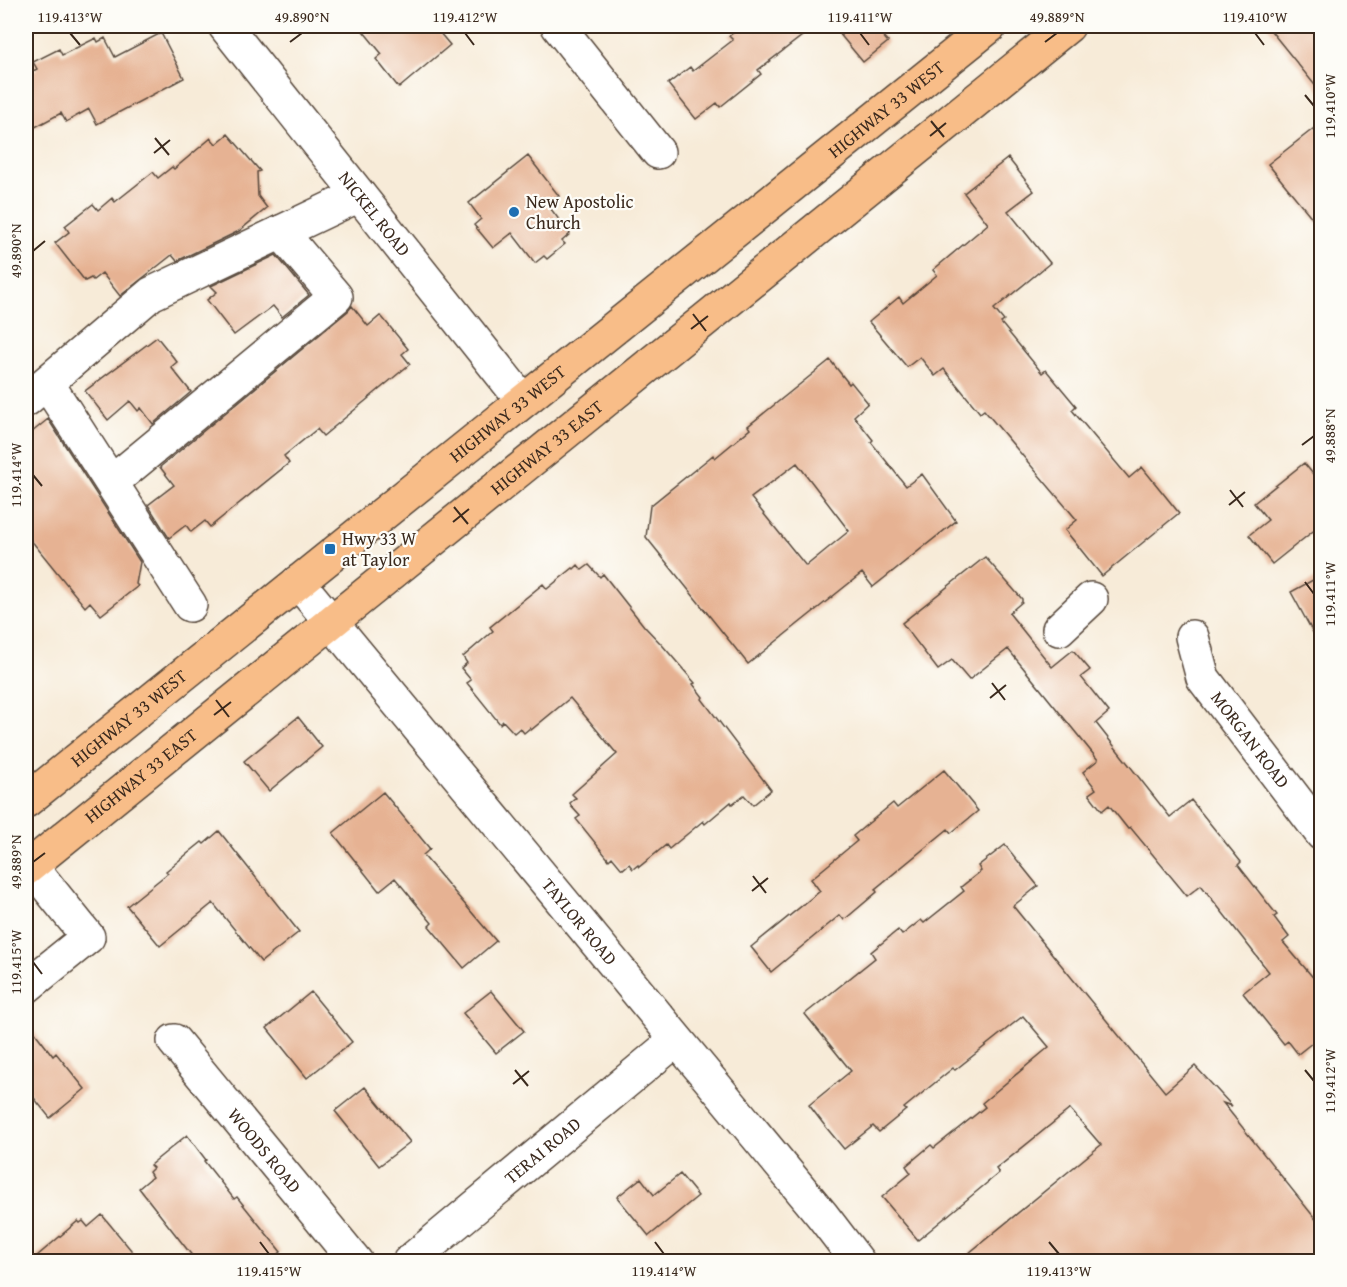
<svg xmlns="http://www.w3.org/2000/svg" width="1347" height="1287" font-family="'Gentium Book Plus',serif">
<style>
.building{fill:#e6b293;fill-rule:evenodd}
.lines{fill:none;stroke-linecap:round;stroke-linejoin:round}
.minor-casing{stroke:#57473a;stroke-width:36}
.major-casing{stroke:#57473a;stroke-width:36}
.minor{stroke:#fff;stroke-width:33}
.major{stroke:#f8bd88;stroke-width:33}
.ticks{fill:none;stroke:#3b2a1e;stroke-width:2}
.poi-dot{fill:#1f6fb2;stroke:#fdfcf7;stroke-width:2}
.labels{text-anchor:middle;stroke-width:4.5;stroke-linejoin:round;paint-order:stroke}
.street-label{font-size:18px;fill:#3b2a1e;stroke:#fdfcf7}
.poi-label{font-size:18px;fill:#3b2a1e;stroke:#fdfcf7;text-anchor:start}
.neatline{fill:none;stroke:#3b2a1e;stroke-width:2}
.ticks-label{font-size:15px;text-anchor:middle;fill:#3b2a1e}
</style>
<rect width="100%" height="100%" fill="#fdfcf7"/>
<filter id="ink" filterUnits="userSpaceOnUse"><feTurbulence type="fractalNoise" baseFrequency=".0167" numOctaves="2"/><feDisplacementMap in="SourceGraphic" scale="12" xChannelSelector="R" yChannelSelector="G"/><feConvolveMatrix kernelMatrix="1 2 1 2 8 2 1 2 1" color-interpolation-filters="sRGB"/></filter>
<filter id="wash" filterUnits="userSpaceOnUse"><feTurbulence type="fractalNoise" baseFrequency=".008" numOctaves="4" result="noise"/><feDisplacementMap in="SourceGraphic" scale="24" xChannelSelector="R" yChannelSelector="G"/><feGaussianBlur stdDeviation="1.35" result="paint"/><feColorMatrix in="noise" values="0 0 0 0 0 0 0 0 0 0 0 0 0 0 0 0 0 1.4 0 .05"/><feComposite in="paint" operator="in"/></filter>
<g filter="url(#wash)">
<rect width="100%" height="100%" fill="#f7ebd8"/>
<g id="blocks">
<path class="building" d="M359,26H434L450,45L399,88L376,59L382,54Z
M742,26H815L758,70L761,74L720,107L717,103L696,119L668,84L690,67L693,71L733,40L729,36Z
M833,26H874L888,42L863,62Z
M1267,26H1322V94Z
M161,33L184,78L97,124L89,109L66,122L61,113L26,132V75L37,69L33,62L59,49L62,55L96,38L98,42L105,38L115,57Z
M1322,122V230L1268,164Z
M228,134L260,171L257,172L258,196L267,208L239,231L177,261L172,255L120,296L102,273L93,280L91,278L85,281L55,243L69,232L65,226L93,204L98,210L112,198L115,202L153,172L158,178L172,167L174,169L211,138L216,144Z
M528,156L559,196L547,204L570,234L562,241L565,244L547,259L544,256L535,263L512,233L493,248L474,225L481,219L469,203Z
M1008,158L1034,191L1008,211L1050,263L994,309L1004,321L1001,323L1042,373L1046,370L1076,406L1072,410L1129,478L1142,467L1179,513L1102,576L1065,530L1077,520L984,410L980,413L944,369L935,376L920,357L907,367L869,322L899,297L903,303L937,275L933,270L988,224L964,193Z
M276,255L309,295L282,317L273,306L234,335L207,300L217,292L211,286Z
M352,306L368,326L380,316L382,317L408,349L402,354L410,364L323,436L317,429L284,456L289,463L210,527L205,521L191,532L186,525L169,538L148,505L174,485L160,467L348,311Z
M157,337L177,362L171,367L191,392L153,424L141,408L138,411L130,401L108,420L85,391Z
M830,360L849,384L851,382L868,403L854,416L873,440L871,442L906,486L922,474L956,521L873,587L862,573L748,664L646,537L650,506L713,455L715,458L750,429L748,426ZM797,463L849,531L806,566L751,498Z
M48,419L140,562L136,584L138,586L101,615L90,602L85,607L26,534V437Z
M1304,463L1322,485V524L1272,564L1249,535L1268,520L1254,503Z
M985,557L1022,599V602L1009,613L1052,667L1073,650L1090,670L1081,677L1109,712L1096,723L1170,817L1191,800L1241,862L1238,865L1277,915L1274,917L1289,937L1283,942L1322,988V1035L1298,1054L1288,1041L1284,1044L1243,993L1269,972L1201,885L1187,896L1130,827L1128,829L1109,805L1102,811L1089,794L1096,789L1083,772L1098,760L1008,649L969,680L952,660L938,670L902,623Z
M578,565L582,570L589,565L600,577L603,574L644,626L663,646L695,683L693,684L703,697L702,699L771,790L753,805L744,795L732,804L731,802L705,824L703,821L669,849L666,845L639,867L638,865L633,869L629,864L623,869L621,868L612,857L609,860L576,819L580,816L571,806L570,803L576,798L572,794L617,754L570,698L531,730L530,728L524,733L520,728L514,733L503,721L500,724L467,683L471,680L461,668L467,663L463,657L493,631L490,627L543,584L547,589L573,568L574,569Z
M1322,575V649L1291,592Z
M298,717L322,747L269,791L244,761Z
M944,770L978,811L951,833L948,829L875,889L877,892L844,920L840,915L771,972L751,947L820,891L811,879L857,841L853,836L893,803L897,808Z
M383,792L430,849L423,855L496,941L464,968L429,926L432,923L395,878L379,891L333,833Z
M219,831L299,932L261,962L213,903L160,946L127,906L168,873L166,871L202,842L204,844Z
M1005,845L1038,886L1013,906L1165,1092L1195,1066L1232,1106L1223,1103L1322,1227V1262H958L1101,1145L1070,1109L996,1169L999,1173L918,1240L882,1197L911,1173L906,1166L931,1145L934,1148L985,1107L982,1103L1049,1047L1023,1016L955,1070L953,1068L904,1108L906,1110L879,1132L873,1126L844,1149L825,1126L809,1105L851,1071L805,1014L875,958L871,952L898,930L902,935L921,920L924,923L964,891L961,887L981,871L978,866Z
M491,991L524,1031L496,1053L463,1013Z
M311,992L352,1042L307,1078L267,1028Z
M26,1021L53,1056L56,1053L85,1089L50,1118L26,1088Z
M365,1087L410,1142L379,1166L335,1111Z
M187,1135L206,1160L204,1161L234,1199L237,1197L281,1252L269,1262H197L139,1188L152,1177L149,1172L153,1168L150,1165Z
M680,1174L698,1196L649,1236L617,1197L641,1178L654,1195Z
M102,1215L141,1262H30L78,1221L80,1223L83,1221L88,1227Z"/>
</g>
</g>
<g filter="url(#ink)">
<use href="#blocks" fill-opacity="0" stroke="#57473a" stroke-width="1.5"/>
<g class="lines">
<defs>
<g id="minor">
<path id="s1" d="M225,26L523,401"/>
<path d="M558,26L658,152"/>
<path d="M47,383L190,605"/>
<path d="M26,400L151,294L359,195"/>
<path d="M112,482L336,297L281,232"/>
<path id="s2" d="M298,582L822,1215L858,1262"/>
<path d="M1059,629L1091,599"/>
<path id="s3" d="M1192,637L1203,678L1322,834"/>
<path d="M26,860L88,937L26,987"/>
<path id="s4" d="M174,1041L356,1262"/>
<path id="s5" d="M409,1262L676,1040"/>
</g>
<g id="major">
<path id="s6" d="M26,801L990,26"/>
<path id="s7" d="M26,869L1068,26"/>
</g>
</defs>
<use href="#minor" class="minor-casing"/>
<use href="#major" class="major-casing"/>
<use href="#minor" class="minor"/>
<use href="#major" class="major"/>
</g>
</g>
<path class="ticks" d="M70,33L80,45M465,33L474,45M860,33L869,45M1255,33L1264,45M290,42L302,33M1045,42L1057,33M1305,95L1314,106M931,121L944,137M930,136L946,123M155,138L169,155M154,153L170,140M33,251L45,241M693,314L706,331M691,329L708,316M1302,445L1314,436M33,475L42,486M1230,490L1243,507M1229,505L1245,492M454,507L468,524M453,522L469,509M1305,582L1314,594M992,683L1005,700M990,698L1006,685M216,700L229,717M214,715L231,702M33,862L45,853M753,876L766,893M752,891L768,878M33,962L42,974M515,1070L528,1086M1305,1070L1314,1081M513,1084L529,1071M260,1242L269,1254M655,1242L664,1254M1049,1242L1059,1254"/>
<g class="poi-dot">
<circle cx="514" cy="212" r="6"/>
<rect x="324" y="543" width="12" height="12" rx="3"/>
</g>
<g class="labels">
<g class="street-label">
<text dy="6" stroke="none"><textPath href="#s6" startOffset="1104">HIGHWAY 33 WEST</textPath></text>
<text dy="6" stroke="none"><textPath href="#s1" startOffset="240">NICKEL ROAD</textPath></text>
<text dy="6" stroke="none"><textPath href="#s6" startOffset="618">HIGHWAY 33 WEST</textPath></text>
<text dy="6" stroke="none"><textPath href="#s7" startOffset="670">HIGHWAY 33 EAST</textPath></text>
<text dy="6" stroke="none"><textPath href="#s6" startOffset="132">HIGHWAY 33 WEST</textPath></text>
<text dy="6" stroke="none"><textPath href="#s3" startOffset="120">MORGAN ROAD</textPath></text>
<text dy="6" stroke="none"><textPath href="#s7" startOffset="148">HIGHWAY 33 EAST</textPath></text>
<text dy="6" stroke="none"><textPath href="#s2" startOffset="441">TAYLOR ROAD</textPath></text>
<text dy="6" stroke="none"><textPath href="#s4" startOffset="142">WOODS ROAD</textPath></text>
<text dy="6" stroke="none"><textPath href="#s5" startOffset="174">TERAI ROAD</textPath></text>
</g>
<g class="poi-label">
<text x="526" y="208">New Apostolic<tspan x="526" dy="21">Church</tspan></text>
<text x="342" y="545">Hwy 33 W<tspan x="342" dy="21">at Taylor</tspan></text>
</g>
</g>
<rect width="1347" height="1287" fill="none" stroke="#fdfcf7" stroke-width="66"/>
<rect x="33" y="33" width="1281" height="1221" class="neatline"/>
<g class="ticks-label">
<text x="70" y="22">119.413°W</text>
<text x="302" y="22">49.890°N</text>
<text x="465" y="22">119.412°W</text>
<text x="860" y="22">119.411°W</text>
<text x="1057" y="22">49.889°N</text>
<text x="1255" y="22">119.410°W</text>
<text transform="translate(1330 106) rotate(-90)" y="5">119.410°W</text>
<text transform="translate(16 251) rotate(-90)" y="5">49.890°N</text>
<text transform="translate(1330 436) rotate(-90)" y="5">49.888°N</text>
<text transform="translate(16 475) rotate(-90)" y="5">119.414°W</text>
<text transform="translate(1330 594) rotate(-90)" y="5">119.411°W</text>
<text transform="translate(16 862) rotate(-90)" y="5">49.889°N</text>
<text transform="translate(16 962) rotate(-90)" y="5">119.415°W</text>
<text transform="translate(1330 1081) rotate(-90)" y="5">119.412°W</text>
<text x="269" y="1276">119.415°W</text>
<text x="664" y="1276">119.414°W</text>
<text x="1059" y="1276">119.413°W</text>
</g>
</svg>
